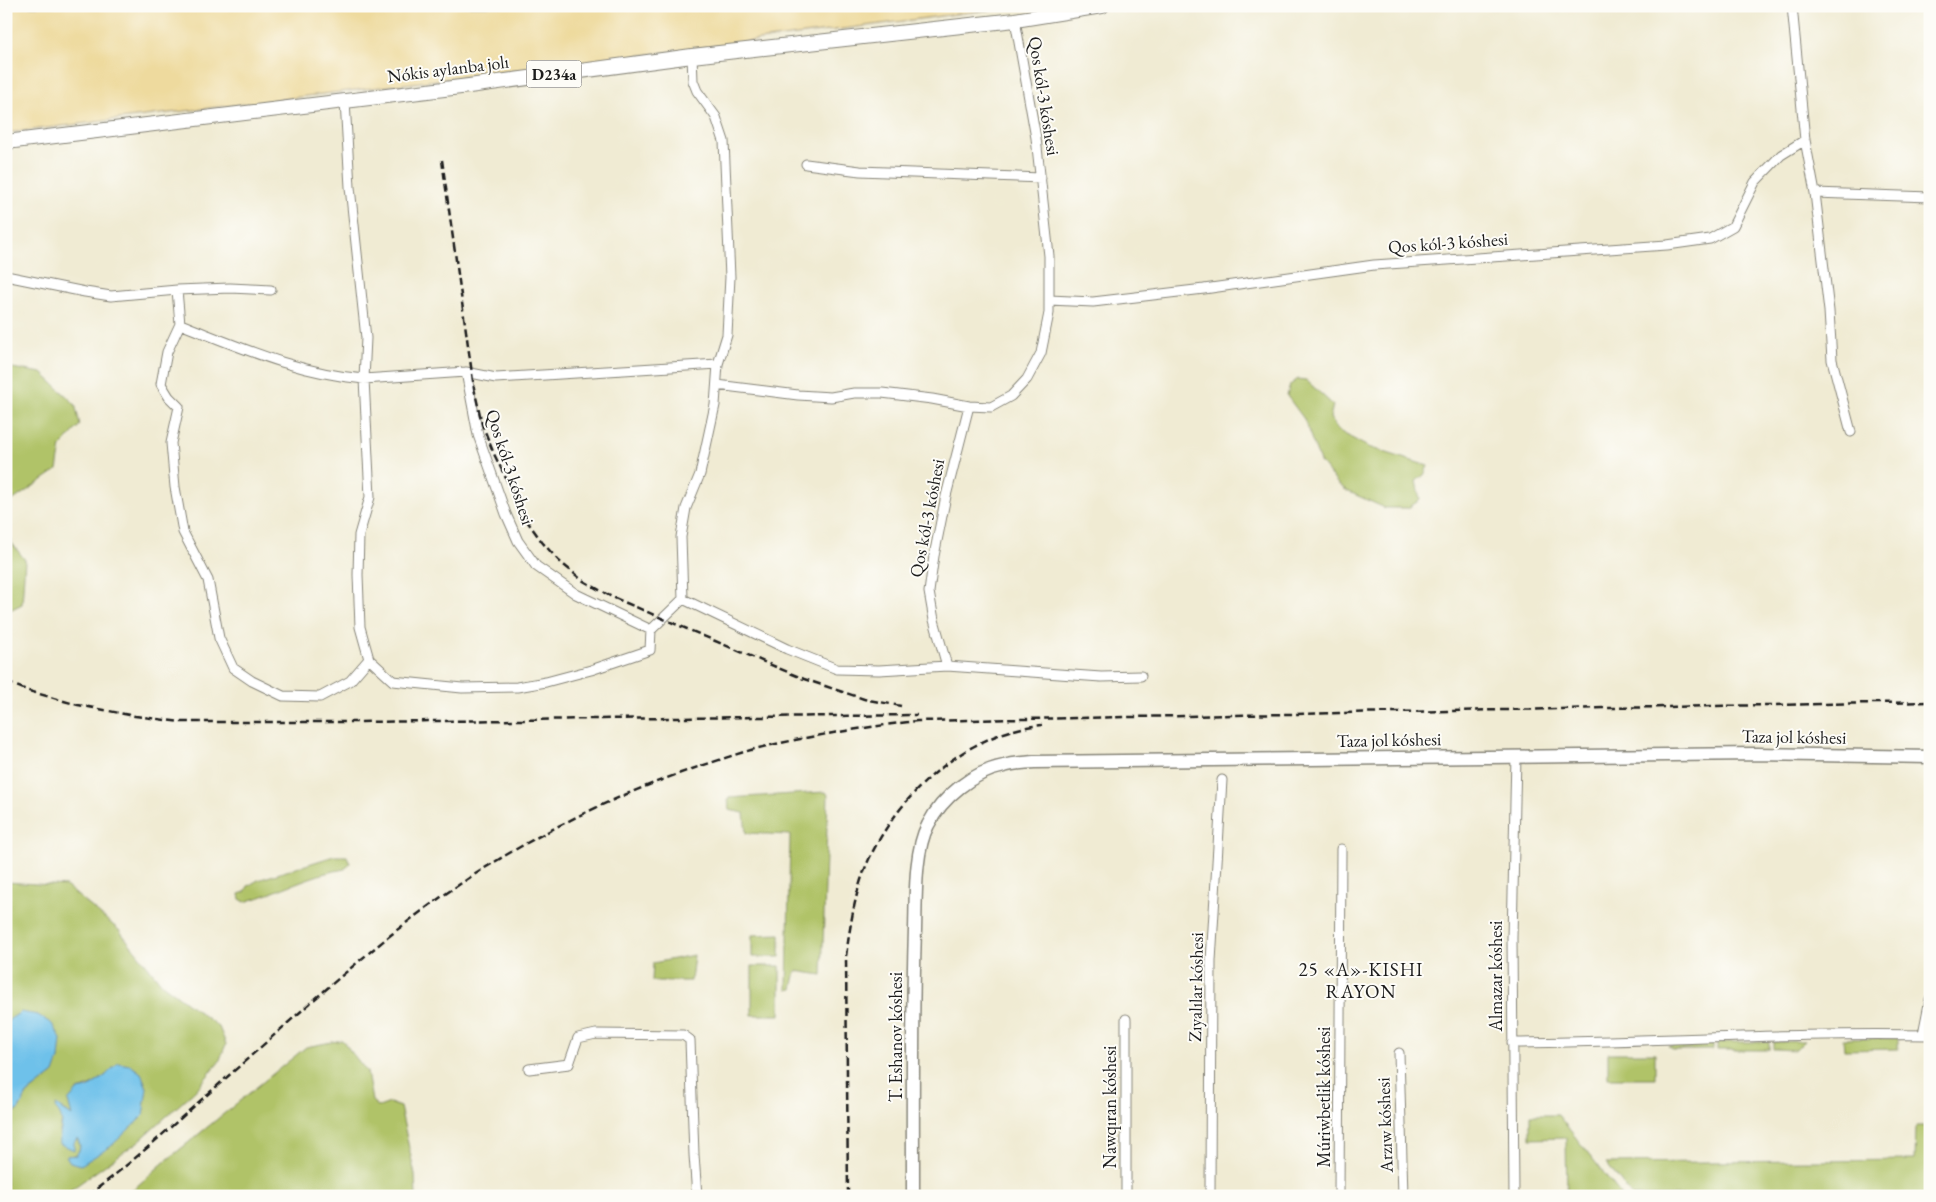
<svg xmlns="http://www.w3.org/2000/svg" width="1936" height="1202" font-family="'EB Garamond',serif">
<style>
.green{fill:#b0c367;stroke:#667042;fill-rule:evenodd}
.sand{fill:#eeda9e;stroke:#857b5d}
.water{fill:#6ec1ea;stroke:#456e83}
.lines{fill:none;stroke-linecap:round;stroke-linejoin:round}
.street-casing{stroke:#868478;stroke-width:11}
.secondary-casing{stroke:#868478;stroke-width:15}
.primary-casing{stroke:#868478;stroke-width:16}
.street{stroke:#fff;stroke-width:9}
.secondary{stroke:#fff;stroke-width:12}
.primary{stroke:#fff;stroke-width:14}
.rail{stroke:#1c1c1c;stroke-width:2.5;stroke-dasharray:8 4;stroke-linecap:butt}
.labels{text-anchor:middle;stroke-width:4;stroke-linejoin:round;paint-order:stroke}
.shield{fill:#fdfcf7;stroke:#605f5e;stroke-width:1}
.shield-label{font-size:16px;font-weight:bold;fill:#1c1c1c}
.street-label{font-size:18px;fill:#1c1c1c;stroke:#fdfcf7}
.neighbourhood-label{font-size:19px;letter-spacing:1px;fill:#1c1c1c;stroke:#fdfcf7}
</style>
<rect width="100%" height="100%" fill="#fdfcf7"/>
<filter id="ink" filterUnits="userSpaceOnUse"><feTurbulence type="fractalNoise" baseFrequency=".02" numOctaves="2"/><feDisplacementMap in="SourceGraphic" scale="10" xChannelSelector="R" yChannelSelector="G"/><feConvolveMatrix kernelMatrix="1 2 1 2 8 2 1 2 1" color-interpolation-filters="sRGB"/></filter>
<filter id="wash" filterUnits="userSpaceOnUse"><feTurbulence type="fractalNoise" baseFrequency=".0096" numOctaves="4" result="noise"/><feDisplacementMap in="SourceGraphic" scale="20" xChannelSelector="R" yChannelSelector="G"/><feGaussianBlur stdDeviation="1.12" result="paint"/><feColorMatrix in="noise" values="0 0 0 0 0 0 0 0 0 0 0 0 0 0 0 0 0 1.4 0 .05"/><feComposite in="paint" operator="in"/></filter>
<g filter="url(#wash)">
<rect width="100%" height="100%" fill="#f0ebd3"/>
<path class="green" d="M6,367L42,373L75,404L80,425L61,446L57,470L6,505Z
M1298,379L1306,380L1333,405L1330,418L1339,431L1368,447L1428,466L1424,475L1416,481L1420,500L1408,508H1385L1347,491L1337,483L1320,462L1304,419L1287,396L1290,385Z
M6,523L11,542L25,560L22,604L6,612Z
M826,792L828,795L822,975L796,971L792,989L787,990L790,835L746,833L744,813L729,810L728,798Z
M334,856H347L350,863L345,869C310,874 279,892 245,902L240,899L239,894L245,892L248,886L258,880Z
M6,882L66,886L119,930L162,984L219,1027L226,1044L219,1062L196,1090L139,1141L62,1196H6V1119L19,1109L27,1094L54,1073L10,1019L6,1024ZM118,1064C137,1065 140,1071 147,1088L70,1162L67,1156L76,1155C81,1149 80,1145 77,1138L74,1143L59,1135C62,1126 61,1117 64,1110L73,1117L71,1109L77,1090C94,1087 106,1075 118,1064Z
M780,934V957H752V935Z
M694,955L691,981H652L653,963Z
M752,966H780V1015H752Z
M1898,1038V1049L1844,1050L1843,1039Z
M342,1040L367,1072L372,1101L379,1107L390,1103L400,1107L415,1175L416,1196H126L162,1164L306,1047Z
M1805,1041L1796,1050L1773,1049V1042Z
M1713,1042V1050H1674L1668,1046Z
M1717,1042H1769V1050H1717Z
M1608,1053H1655V1078H1608Z
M1530,1115H1558L1622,1196H1567L1566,1138L1530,1139Z
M1916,1126H1930V1196H1632L1606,1163L1915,1160Z"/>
<path class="sand" d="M6,6H1018L698,48L6,133Z"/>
<path class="water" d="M21,1012L38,1015L52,1024L61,1039L59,1059L54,1073L27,1094L19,1109L6,1119V1024L10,1019Z
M118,1063L130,1065L141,1073L147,1088L143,1116L110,1147L81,1165L70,1162L66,1156L76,1155C81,1149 81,1145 77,1138L74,1143V1150L60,1144C58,1128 68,1122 55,1108L56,1105L72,1116L68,1101L78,1090L88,1088L105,1076Z"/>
</g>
<g filter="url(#ink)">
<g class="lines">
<defs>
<path id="street" d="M1792,6L1805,140L1815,193L1829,311L1832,360L1851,432
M345,101L350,187L366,338L364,379L466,372L496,378L718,364
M806,164L860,171L1041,178
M1815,193L1930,197
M6,276L85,292L111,296L177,290L230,288L271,290
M177,290L180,324L167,352L161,384L169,397L179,407L171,443L175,487L183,532L208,580L219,638L233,668L252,681L283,696L320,697L350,681L369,659
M1049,300L1093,302L1204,289L1374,265L1667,245L1710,239L1733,226L1755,182L1781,155L1805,140
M180,324C242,348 297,373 364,379L370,497L359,535L358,575L360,627L369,659L393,681L462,688L517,687L546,682L591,670L650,650L651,630L683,599
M466,372L478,435L506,514L518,541L536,566L576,594L651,630
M717,385L798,395L831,397L854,393H882L932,399L969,406L991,407L1011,396L1027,379L1041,353L1049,313V256L1036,138L1015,20
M683,599L681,537L686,508L700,474L715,405L718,364L727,335L730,277L724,141L716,117L697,91L693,81L692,56
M683,599L787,649L837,669L879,670L947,666L1101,677L1141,676
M947,666L934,620L929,592L934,556L946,496L969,406
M1126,1019V1196
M1923,1034L1930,999
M1512,1043C1651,1042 1791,1032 1930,1035
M1399,1053L1403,1196
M529,1069L569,1064L578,1038L596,1034L683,1035L690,1040L694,1155L697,1196
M1210,1196L1211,961L1222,780
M1339,1196L1341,849
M1514,1196L1512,938L1516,756"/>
<path id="secondary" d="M913,1196C913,1107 912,1018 915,930C916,900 914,851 928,825C942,797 973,772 1004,766C1013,763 1024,763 1034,762L1756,754L1930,757"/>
<path id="primary" d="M6,142L469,86L692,56L1015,20L1102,6"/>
</defs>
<use href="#street" class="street-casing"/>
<use href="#secondary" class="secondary-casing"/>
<use href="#primary" class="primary-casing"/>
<use href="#street" class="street"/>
<use href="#secondary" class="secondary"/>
<use href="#primary" class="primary"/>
<path class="rail" d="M442,160L474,388L482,424L494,454L527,521L542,542L559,561L582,580L610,596L804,679L864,699L901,706
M6,682L29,691L78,705L135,716L181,722H357L917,715
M87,1196C127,1167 163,1134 200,1101C264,1045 326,987 392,934C484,860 590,803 701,766C723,759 744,751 767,746C816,735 866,727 917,721L1930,702
M848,1196L846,956C851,921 856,884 872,853C904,789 970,731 1042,725"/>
</g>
</g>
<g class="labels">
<rect class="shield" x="526.5" y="60.5" width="55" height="27" rx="4"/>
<g class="shield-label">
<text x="554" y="80">D234a</text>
</g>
<g class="street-label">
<text transform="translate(448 69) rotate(-7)" y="6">Nókis aylanba jolı</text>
<text transform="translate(1044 96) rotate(81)" y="6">Qos kól-3 kóshesi</text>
<text transform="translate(1448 243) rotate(-4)" y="6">Qos kól-3 kóshesi</text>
<text transform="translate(510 467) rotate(72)" y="6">Qos kól-3 kóshesi</text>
<text transform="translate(927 518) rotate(-79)" y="6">Qos kól-3 kóshesi</text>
<text transform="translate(1794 737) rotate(1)" y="6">Taza jol kóshesi</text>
<text transform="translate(1389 740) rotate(-1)" y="6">Taza jol kóshesi</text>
<text transform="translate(1496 976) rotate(-90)" y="6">Almazar kóshesi</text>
<text transform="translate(1196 987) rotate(-89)" y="6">Zıyalılar kóshesi</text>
<text transform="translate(896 1037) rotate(-90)" y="6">T. Eshanov kóshesi</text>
<text transform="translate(1324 1097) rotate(-90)" y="6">Múriwbetlik kóshesi</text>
<text transform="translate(1110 1107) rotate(-90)" y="6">Nawqıran kóshesi</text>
<text transform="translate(1385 1125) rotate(-92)" y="6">Arzıw kóshesi</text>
</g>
<g class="neighbourhood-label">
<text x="1361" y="976">25 «A»-KISHI<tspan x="1361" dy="22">RAYON</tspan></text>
</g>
</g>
<rect width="1936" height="1202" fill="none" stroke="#fdfcf7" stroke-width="25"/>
</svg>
